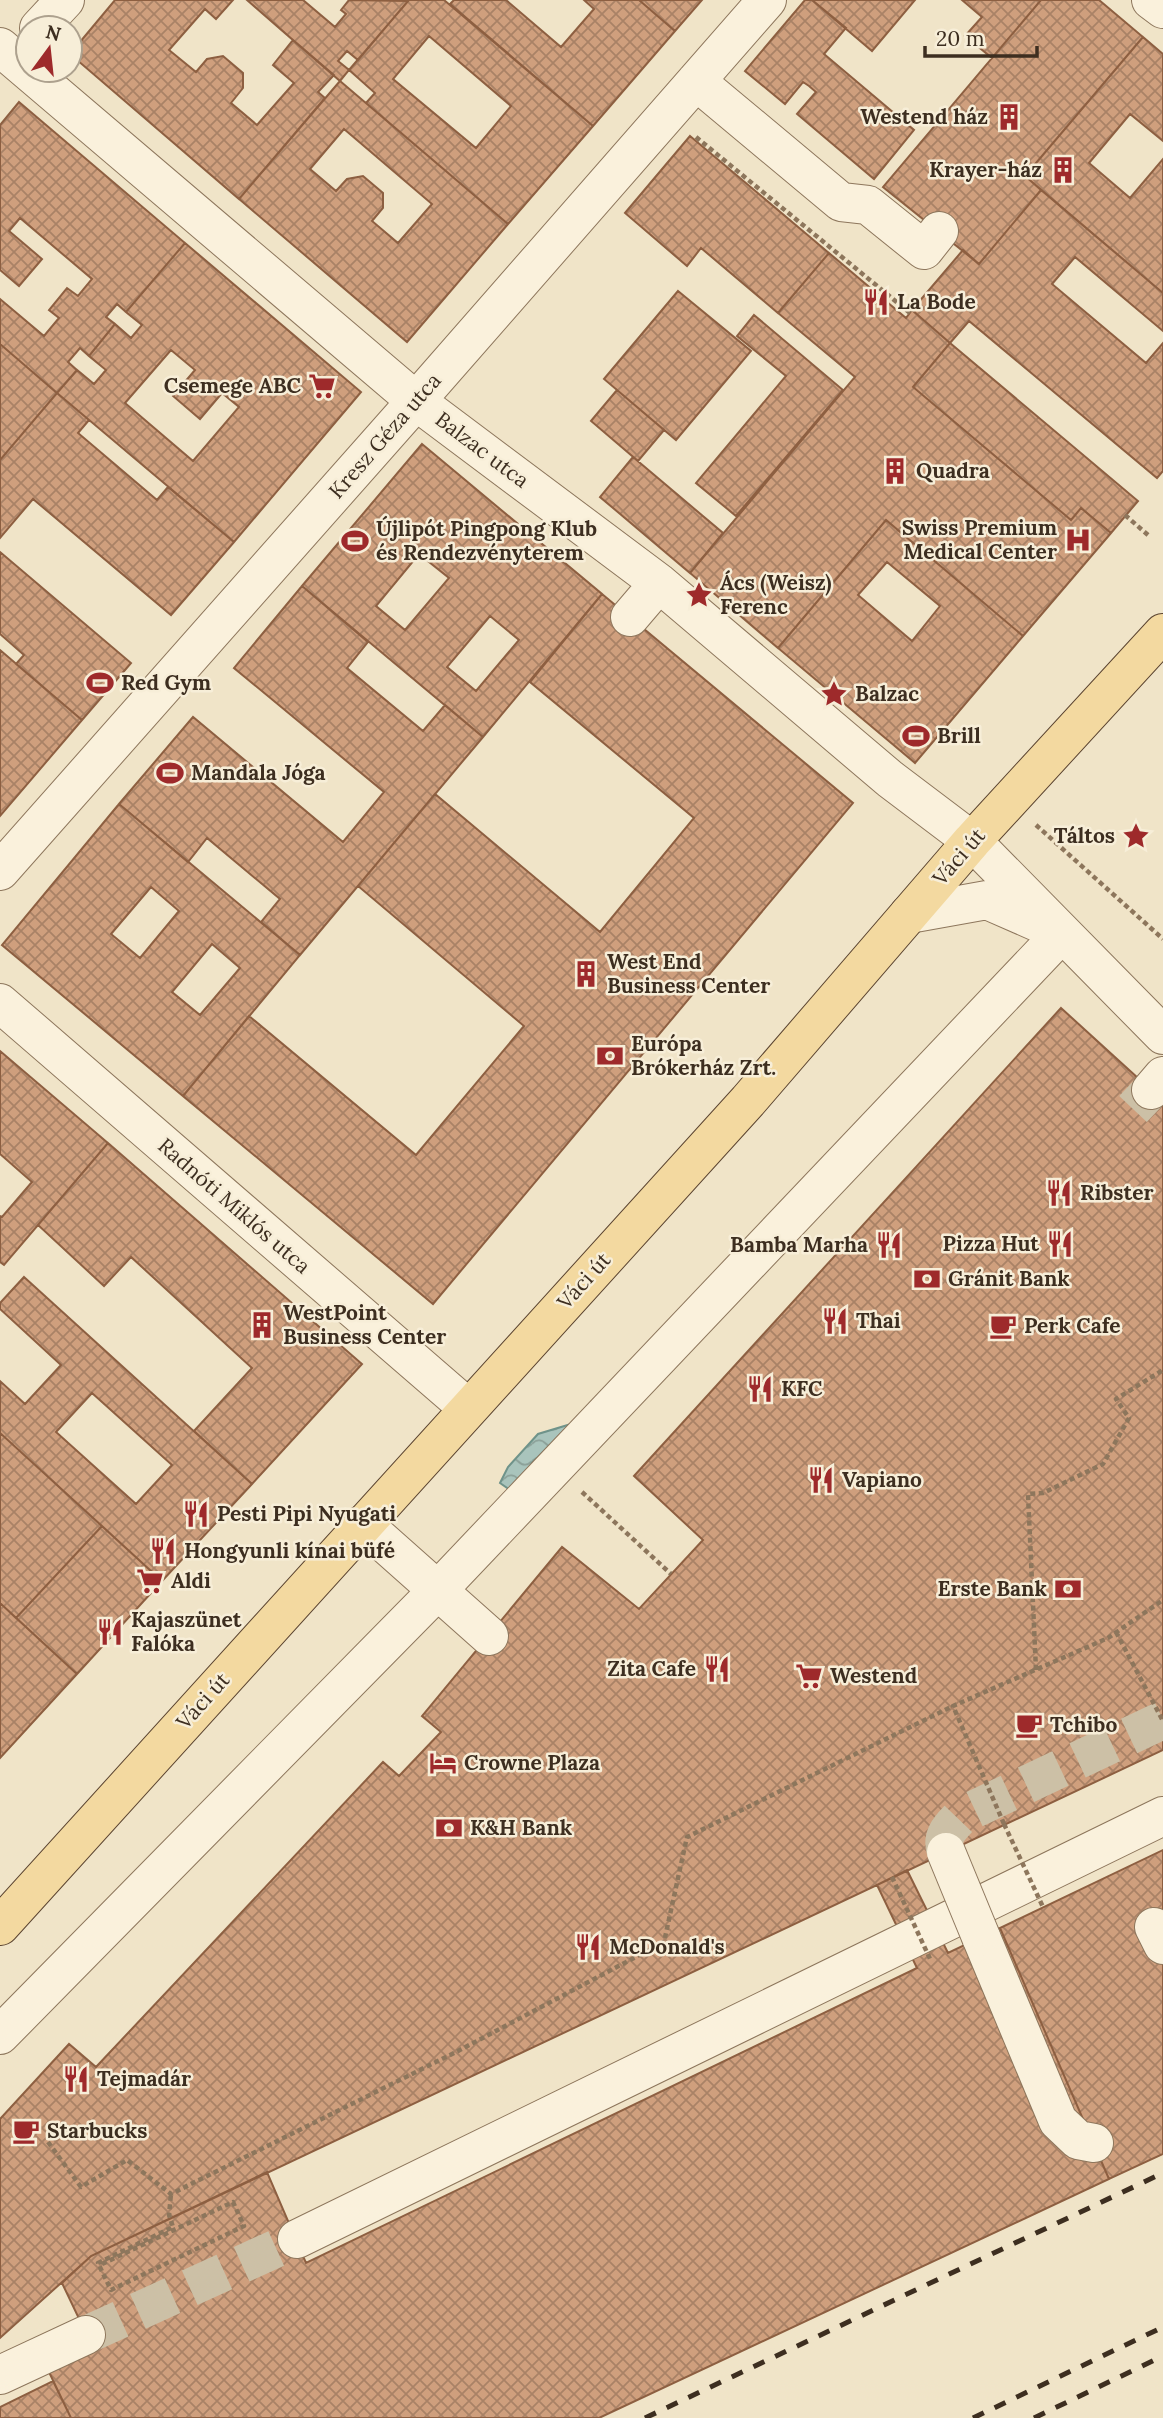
<svg xmlns="http://www.w3.org/2000/svg" width="1163" height="2418" font-family="Lora,serif">
<style>
.water{fill:url(#water-waves);stroke:#6f938a;stroke-width:2}
.building{fill:url(#building-cross-hatch);stroke:#8d5f41;stroke-width:2;fill-rule:evenodd}
.lines{fill:none;stroke-linecap:round;stroke-linejoin:round}
.minor-tunnel{stroke:#ccc0a6;stroke-width:38;stroke-dasharray:38 19;stroke-linecap:butt}
.minor-casing{stroke:#8d765c;stroke-width:40}
.major-casing{stroke:#5b4430;stroke-width:40}
.path{stroke:#8d765c;stroke-width:4.5;stroke-dasharray:5 3.5;stroke-linecap:butt}
.minor{stroke:#faf1dc;stroke-width:38}
.major{stroke:#f3d9a0;stroke-width:38}
.rail{stroke:#3d2e20;stroke-width:5;stroke-dasharray:12 12;stroke-linecap:butt}
.minor-bridge-casing{stroke:#8d765c;stroke-width:40;stroke-linecap:butt}
.path-bridge{stroke:#8d765c;stroke-width:4.5;stroke-dasharray:5 3.5;stroke-linecap:butt}
.minor-bridge{stroke:#faf1dc;stroke-width:38}
.labels{text-anchor:middle;stroke-width:5;stroke-linejoin:round;paint-order:stroke}
.poi-label{font-size:21px;font-weight:bold;fill:#3d2e20;stroke:#f7eed8;text-anchor:start}
.street-label{font-size:21px;fill:#3d2e20;stroke:#f7eed8}
</style>
<defs>
<pattern id="water-waves" width="16" height="10" patternUnits="userSpaceOnUse" patternTransform="scale(1.75)"><rect width="16" height="10" fill="#a9c4bc"/><path d="M0 5q4-4 8 0t8 0" fill="none" stroke="#8ba098"/></pattern>
<pattern id="building-cross-hatch" width="8" height="8" patternUnits="userSpaceOnUse" patternTransform="scale(1.75)"><rect width="8" height="8" fill="#cf9f7d"/><path d="M0 0l8 8M0 8l8-8" fill="none" stroke="#a98266"/></pattern>
</defs>
<rect width="100%" height="100%" fill="#f0e4c8"/>
<path class="water" d="M571,1424L532,1463L513,1492L500,1483L508,1467L538,1434Z"/>
<path class="building" d="M115,0H233L216,19L205,9L169,50L196,72L207,59L223,56L243,73V88L231,103L257,125L294,83L273,65L293,40L334,75L318,92L325,98L239,199L70,54Z
M247,0H303L335,27L346,14L341,10L349,0L408,1L358,60L347,51L338,61L349,70L340,81Z
M409,0H444L593,126L508,224L366,103L375,93L349,70ZM429,36L511,106L476,148L393,79Z
M454,0H506L561,47L594,9L584,0H639L675,31L593,126L450,4Z
M639,0H702L675,31Z
M805,0H812L846,28L824,54L914,130L874,179L797,114L816,92L809,86L803,82L785,104L745,71Z
M812,0H915L872,51Z
M962,0H1041L992,58L965,36L982,17Z
M1041,0H1099L1143,37L1025,176L1041,190L979,264L883,187Z
M1143,37L1163,54V141L1130,114L1089,163L1130,198L1163,159V293L1025,176Z
M340,81L508,224L407,342L239,199ZM344,129L432,204L398,243L372,221L383,208V193L363,176L347,179L336,191L310,169Z
M19,102L185,243L126,312L117,304L106,317L115,324L89,356L80,348L68,362L77,370L57,393L0,344V299L44,336L59,318L49,310L67,288L78,296L92,279L20,218L9,231L42,259L19,286L0,270V125Z
M690,136L829,253L778,313L701,248L687,266L625,213Z
M1041,190L1163,293V331L1075,257L1052,284L1146,363L1163,343V471L1157,478L969,321L950,343L912,310L963,250L979,264Z
M185,243L361,392L234,542L57,393L77,370L94,384L106,370L89,356L115,324L131,338L142,325L126,312ZM171,350L195,370L173,396L200,419L222,393L239,407L193,461L125,403Z
M829,253L906,318L912,310L950,343L913,387L1071,520L1081,508L1111,533L1023,636L886,520L778,648L690,573L855,377L778,313Z
M678,291L751,351L676,440L604,379Z
M754,315L843,390L736,516L696,483L786,376L737,336Z
M950,343L1138,501L1111,533L1081,508L1071,520L913,387Z
M0,344L57,393L0,460Z
M617,390L664,430L638,461L591,421Z
M57,393L89,420L78,433L157,500L168,487L234,542L171,615L33,499L0,538V460Z
M422,444L602,594L483,737L302,586ZM419,554L449,578L405,630L376,606ZM490,616L519,640L476,691L447,667Z
M633,457L723,533L690,573L600,497Z
M886,520L1023,636L915,763L778,648ZM887,562L940,606L912,641L858,595Z
M0,552L131,663L82,720L16,664L24,655L0,634Z
M302,586L368,642L347,668L423,731L445,705L483,737L300,955L261,922L280,899L207,838L188,862L119,804L193,717L343,842L384,792L234,668Z
M602,594L853,803L433,1304L183,1096L249,1016L416,1155L524,1026L358,886L435,794L600,932L694,818L530,682Z
M0,650L82,720L0,816Z
M119,804L300,955L183,1096L2,945ZM151,887L179,911L140,958L111,934ZM212,944L240,968L200,1015L172,992Z
M1061,1008L1161,1099L1163,1097V1750L91,2256L0,2338V2119L69,2044L96,2067L383,1762L399,1776L441,1732L422,1716L562,1547L639,1609L703,1540L634,1476Z
M0,1051L108,1143L4,1265L0,1262V1216L2,1217L32,1182L0,1154Z
M108,1143L362,1364L252,1484L194,1431L252,1368L131,1257L104,1286L38,1225Z
M24,1277L252,1484L162,1581L0,1433V1381L25,1404L61,1365L0,1309V1303ZM92,1393L172,1465L136,1504L56,1432Z
M0,1433L102,1526L16,1618L0,1603Z
M102,1526L162,1581L77,1674L16,1618Z
M0,1603L77,1674L0,1758Z
M1163,1850V2154L1109,2179L1000,1928Z
M907,1870L948,1953L1000,1928L1109,2179L599,2418H71L48,2370L94,2350L62,2283L91,2256L267,2172L306,2263L917,1968L877,1885Z
M53,2381L71,2418H0V2407Z"/>
<g class="lines">
<path class="minor-tunnel" d="M1133,1109L1151,1090
M946,1852C940,1835 951,1827 962,1815L1163,1720
M86,2335L297,2239"/>
<defs>
<path id="minor" d="M1151,0L1163,9
M39,28L65,0
M0,47L416,401L659,583L890,779L972,841L1163,1035
M696,81L841,202L868,205L924,250L939,231
M630,617L659,583
M0,871L416,401L767,0
M909,914L987,900L1044,925
M0,1003L468,1408
M1151,1090L1163,1076
M363,1524L489,1636
M1154,1927L1163,1945
M981,1937L1058,2121L1078,2140L1094,2143
M0,2035L438,1590L1062,933
M297,2239L1163,1816
M0,2375L86,2335"/>
<path id="major" d="M0,1926L748,1101L972,841L1163,633"/>
</defs>
<use href="#minor" class="minor-casing"/>
<use href="#major" class="major-casing"/>
<path class="path" d="M696,137L910,313
M1125,515L1148,535
M1036,825L1163,939
M582,1492L671,1574
M1116,1632L1163,1721
M1036,1670L1028,1494L1043,1493L1103,1464L1129,1418L1116,1399L1163,1370
M1004,1824L953,1706L1108,1638L1163,1600
M48,2142L81,2187L127,2160L171,2194L458,2051L664,1942L687,1837L953,1706
M102,2264L233,2202L244,2226L111,2290L98,2263L173,2227L169,2215L171,2194"/>
<use href="#minor" class="minor"/>
<use href="#major" class="major"/>
<path class="rail" d="M645,2418L1163,2173
M973,2418L1163,2327
M1034,2418L1163,2356"/>
<defs>
<path id="minor-bridge" d="M946,1852L981,1937"/>
</defs>
<use href="#minor-bridge" class="minor-bridge-casing"/>
<path class="path-bridge" d="M1004,1824L1043,1907
M892,1877L931,1961"/>
<use href="#minor-bridge" class="minor-bridge"/>
</g>
<defs>
<symbol id="building-bare" viewBox="-9 -9 18 18"><path d="M-4-6H4V6H1V3H-1V6H-4ZM-2.5-4.3h1.7v1.8h-1.7ZM.8-4.3h1.7v1.8H.8ZM-2.5-1h1.7V.8h-1.7ZM.8-1h1.7V.8H.8Z" fill="#9e2a2b" stroke="#f7eed8" stroke-width="2.5" paint-order="stroke"/></symbol>
<symbol id="restaurant-bare" viewBox="-9 -9 18 18"><path d="M-5-6h1v4h1v-4h1v4h1v-4h1v5L-1.5 .5V6h-2V.5L-5-1ZM5-6V6H3V1.5H1.5Q1.5-4 5-6Z" fill="#9e2a2b" stroke="#f7eed8" stroke-width="2.5" paint-order="stroke"/></symbol>
<symbol id="supermarket-bare" viewBox="-9 -9 18 18"><path d="M-6-5.5h2.5l.6 2H6L4.5 2H-2.5L-4.4-4H-6ZM-1.5 3.2a1.3 1.3 0 1 0 .1 0ZM3 3.2a1.3 1.3 0 1 0 .1 0Z" fill="#9e2a2b" stroke="#f7eed8" stroke-width="2.5" paint-order="stroke"/></symbol>
<symbol id="hospital-bare" viewBox="-9 -9 18 18"><path d="M-5-5h3v3.5h4V-5h3V5h-3V1.5h-4V5h-3Z" fill="#9e2a2b" stroke="#f7eed8" stroke-width="2.5" paint-order="stroke"/></symbol>
<symbol id="stadium-bare" viewBox="-9 -9 18 18"><path d="M0-5a6.5 5 0 1 0 0 10a6.5 5 0 1 0 0-10ZM-3.5-1.8h7v3.6h-7Z" fill="#9e2a2b" stroke="#f7eed8" stroke-width="2.5" paint-order="stroke"/></symbol>
<symbol id="sight-bare" viewBox="-9 -9 18 18"><path d="M0-6L1.8-2.2L6-1.7L2.9 1.2L3.7 5.4L0 3.3L-3.7 5.4L-2.9 1.2L-6-1.7L-1.8-2.2Z" fill="#9e2a2b" stroke="#f7eed8" stroke-width="2.5" paint-order="stroke"/></symbol>
<symbol id="bank-bare" viewBox="-9 -9 18 18"><path d="M-6-4H6V4H-6ZM0-2.3a2.3 2.3 0 1 0 0 4.6a2.3 2.3 0 1 0 0-4.6Z" fill="#9e2a2b" stroke="#f7eed8" stroke-width="2.5" paint-order="stroke"/></symbol>
<symbol id="cafe-bare" viewBox="-9 -9 18 18"><path d="M-5.5-4.5H6V0H3Q3 3.5 0 3.5H-2.5Q-5.5 3.5-5.5 0ZM3-3.2v2h1.7v-2ZM-6 4.5H4V6H-6Z" fill="#9e2a2b" stroke="#f7eed8" stroke-width="2.5" paint-order="stroke"/></symbol>
<symbol id="hotel-bare" viewBox="-9 -9 18 18"><path d="M-6-4.5h1.5V1H6V5H4.5V3h-9V5H-6ZM-4 0a1.8 1.8 0 1 1 3.6 0ZM.5 0V-2.5h3Q6-2.5 6 0Z" fill="#9e2a2b" stroke="#f7eed8" stroke-width="2.5" paint-order="stroke"/></symbol>
</defs>
<g fill-rule="evenodd">
<use href="#building-bare" x="990" y="98" width="38" height="38"/>
<use href="#building-bare" x="1044" y="151" width="38" height="38"/>
<use href="#restaurant-bare" x="857" y="283" width="38" height="38"/>
<use href="#supermarket-bare" x="303" y="367" width="38" height="38"/>
<use href="#building-bare" x="876" y="452" width="38" height="38"/>
<use href="#hospital-bare" x="1059" y="521" width="38" height="38"/>
<use href="#stadium-bare" x="336" y="522" width="38" height="38"/>
<use href="#sight-bare" x="680" y="576" width="38" height="38"/>
<use href="#stadium-bare" x="81" y="664" width="38" height="38"/>
<use href="#sight-bare" x="815" y="675" width="38" height="38"/>
<use href="#stadium-bare" x="897" y="717" width="38" height="38"/>
<use href="#stadium-bare" x="151" y="754" width="38" height="38"/>
<use href="#sight-bare" x="1117" y="817" width="38" height="38"/>
<use href="#building-bare" x="567" y="955" width="38" height="38"/>
<use href="#bank-bare" x="591" y="1037" width="38" height="38"/>
<use href="#restaurant-bare" x="1040" y="1174" width="38" height="38"/>
<use href="#restaurant-bare" x="1041" y="1225" width="38" height="38"/>
<use href="#restaurant-bare" x="870" y="1226" width="38" height="38"/>
<use href="#bank-bare" x="908" y="1260" width="38" height="38"/>
<use href="#restaurant-bare" x="816" y="1302" width="38" height="38"/>
<use href="#building-bare" x="243" y="1306" width="38" height="38"/>
<use href="#cafe-bare" x="984" y="1307" width="38" height="38"/>
<use href="#restaurant-bare" x="741" y="1370" width="38" height="38"/>
<use href="#restaurant-bare" x="802" y="1461" width="38" height="38"/>
<use href="#restaurant-bare" x="177" y="1495" width="38" height="38"/>
<use href="#restaurant-bare" x="144" y="1532" width="38" height="38"/>
<use href="#supermarket-bare" x="131" y="1562" width="38" height="38"/>
<use href="#bank-bare" x="1049" y="1570" width="38" height="38"/>
<use href="#restaurant-bare" x="91" y="1613" width="38" height="38"/>
<use href="#restaurant-bare" x="698" y="1650" width="38" height="38"/>
<use href="#supermarket-bare" x="790" y="1657" width="38" height="38"/>
<use href="#cafe-bare" x="1010" y="1706" width="38" height="38"/>
<use href="#hotel-bare" x="424" y="1744" width="38" height="38"/>
<use href="#bank-bare" x="430" y="1809" width="38" height="38"/>
<use href="#restaurant-bare" x="569" y="1928" width="38" height="38"/>
<use href="#restaurant-bare" x="57" y="2060" width="38" height="38"/>
<use href="#cafe-bare" x="7" y="2112" width="38" height="38"/>
</g>
<g class="labels">
<g class="poi-label">
<text x="988" y="124" text-anchor="end">Westend ház</text>
<text x="1042" y="177" text-anchor="end">Krayer-ház</text>
<text x="897" y="309">La Bode</text>
<text x="301" y="393" text-anchor="end">Csemege ABC</text>
<text x="916" y="478">Quadra</text>
<text x="1057" y="535" text-anchor="end">Swiss Premium<tspan x="1057" dy="24">Medical Center</tspan></text>
<text x="376" y="536">Újlipót Pingpong Klub<tspan x="376" dy="24">és Rendezvényterem</tspan></text>
<text x="720" y="590">Ács (Weisz)<tspan x="720" dy="24">Ferenc</tspan></text>
<text x="121" y="690">Red Gym</text>
<text x="855" y="701">Balzac</text>
<text x="937" y="743">Brill</text>
<text x="191" y="780">Mandala Jóga</text>
<text x="1115" y="843" text-anchor="end">Táltos</text>
<text x="607" y="969">West End<tspan x="607" dy="24">Business Center</tspan></text>
<text x="631" y="1051">Európa<tspan x="631" dy="24">Brókerház Zrt.</tspan></text>
<text x="1080" y="1200">Ribster</text>
<text x="1039" y="1251" text-anchor="end">Pizza Hut</text>
<text x="868" y="1252" text-anchor="end">Bamba Marha</text>
<text x="948" y="1286">Gránit Bank</text>
<text x="283" y="1320">WestPoint<tspan x="283" dy="24">Business Center</tspan></text>
<text x="856" y="1328">Thai</text>
<text x="1024" y="1333">Perk Cafe</text>
<text x="781" y="1396">KFC</text>
<text x="842" y="1487">Vapiano</text>
<text x="217" y="1521">Pesti Pipi Nyugati</text>
<text x="184" y="1558">Hongyunli kínai büfé</text>
<text x="171" y="1588">Aldi</text>
<text x="1047" y="1596" text-anchor="end">Erste Bank</text>
<text x="131" y="1627">Kajaszünet<tspan x="131" dy="24">Falóka</tspan></text>
<text x="696" y="1676" text-anchor="end">Zita Cafe</text>
<text x="830" y="1683">Westend</text>
<text x="1050" y="1732">Tchibo</text>
<text x="464" y="1770">Crowne Plaza</text>
<text x="470" y="1835">K&amp;H Bank</text>
<text x="609" y="1954">McDonald's</text>
<text x="97" y="2086">Tejmadár</text>
<text x="47" y="2138">Starbucks</text>
</g>
<g class="street-label">
<text transform="translate(385 436) rotate(-49)" y="7">Kresz Géza utca</text>
<text transform="translate(482 450) rotate(37)" y="7">Balzac utca</text>
<text transform="translate(959 857) rotate(-49)" y="7">Váci út</text>
<text transform="translate(234 1206) rotate(41)" y="7">Radnóti Miklós utca</text>
<text transform="translate(584 1281) rotate(-48)" y="7">Váci út</text>
<text transform="translate(203 1701) rotate(-48)" y="7">Váci út</text>
</g>
</g>
<g transform="translate(49 49) rotate(15)"><circle r="33" fill="#f7eed8" stroke="#ada18e" stroke-width="2"/>
<path d="M0-5L12 26L0 18L-12 26Z" fill="#9e2a2b"/>
<text y="-10" font-size="19" font-weight="bold" text-anchor="middle" fill="#3d2e20">N</text>
</g>
<path d="M925 46v10h112v-10" fill="none" stroke="#3d2e20" stroke-width="3.5"/>
<text x="936" y="46" font-size="21" fill="#3d2e20" stroke="#f7eed8" stroke-width="5" paint-order="stroke">20 m</text>
</svg>
